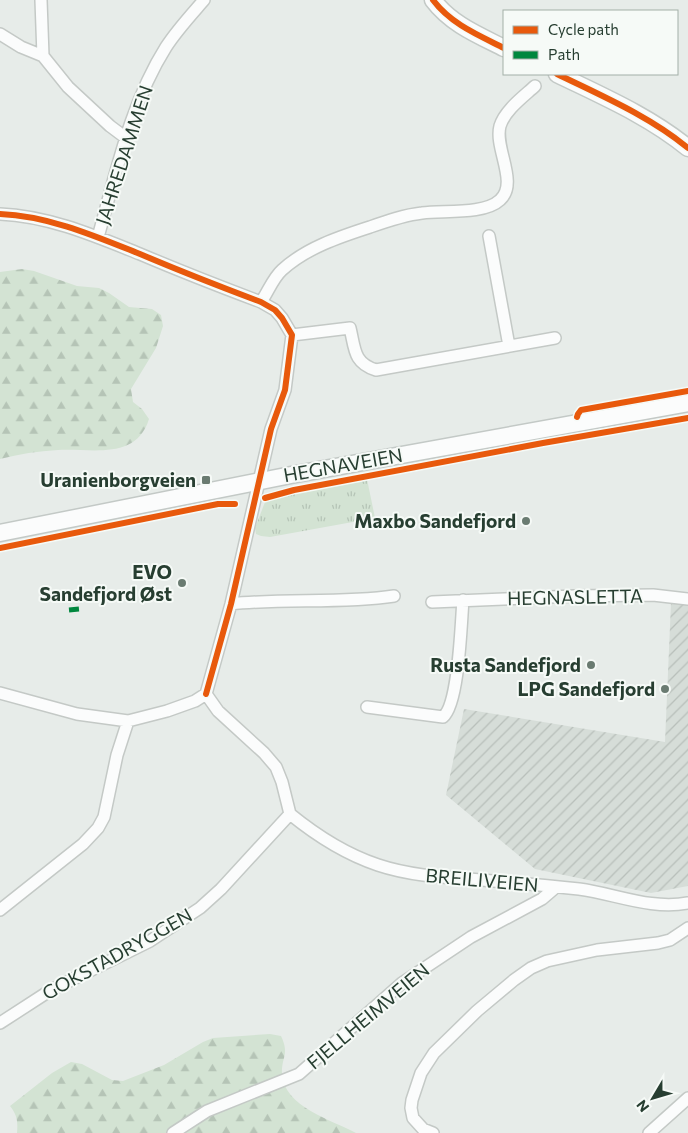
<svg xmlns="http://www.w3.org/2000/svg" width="688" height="1133" font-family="Commissioner,sans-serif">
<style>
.industrial{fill:url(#industrial-furrows)}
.grass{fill:url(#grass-tufts)}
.forest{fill:url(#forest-firs)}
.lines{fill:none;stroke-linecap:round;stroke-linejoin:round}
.street-casing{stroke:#c4c9c6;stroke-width:14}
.secondary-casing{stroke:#c3c9c6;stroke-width:19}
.street{stroke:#fbfcfc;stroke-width:11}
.secondary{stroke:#fbfcfc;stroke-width:16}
.quiet{stroke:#00873e;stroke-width:5;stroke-dasharray:10 5;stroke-linecap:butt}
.cycleway-casing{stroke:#f6faf7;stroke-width:9}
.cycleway{stroke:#e8590c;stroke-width:6}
.poi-dot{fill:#6a7b71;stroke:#f6faf7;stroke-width:2}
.labels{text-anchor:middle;stroke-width:4;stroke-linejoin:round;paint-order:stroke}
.street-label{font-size:19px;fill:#273e31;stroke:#f6faf7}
.poi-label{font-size:19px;font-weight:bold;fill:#273e31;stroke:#f6faf7;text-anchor:end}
</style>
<defs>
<pattern id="industrial-furrows" width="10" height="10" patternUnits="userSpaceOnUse" patternTransform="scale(1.25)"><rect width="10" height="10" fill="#d6ddd8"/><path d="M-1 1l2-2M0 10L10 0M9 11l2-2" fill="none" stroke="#b8bfba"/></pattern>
<pattern id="grass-tufts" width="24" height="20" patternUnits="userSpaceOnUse" patternTransform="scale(1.25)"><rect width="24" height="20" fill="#d3e3d3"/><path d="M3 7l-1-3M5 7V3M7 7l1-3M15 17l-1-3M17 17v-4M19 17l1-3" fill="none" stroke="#b5c4b6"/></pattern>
<pattern id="forest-firs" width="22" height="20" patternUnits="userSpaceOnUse" patternTransform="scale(1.25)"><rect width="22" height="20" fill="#d3e3d3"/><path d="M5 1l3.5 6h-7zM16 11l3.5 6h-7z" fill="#b5c4b6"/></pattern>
</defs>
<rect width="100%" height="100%" fill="#e7ece9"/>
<path class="industrial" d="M671,603L688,604V886L651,893L535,869L446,795L464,709L665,742Z"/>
<path class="grass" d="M367,479L375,518L270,537L261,536L256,534L255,528L265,502L277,497Z"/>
<path class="forest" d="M22,269L34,271L77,286L99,288L109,293L129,307L152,309L161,315L163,326L156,348L131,389L133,402L142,409L149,419C136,461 91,448 58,450C38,451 19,454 0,459V272Z
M270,1034L281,1036C290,1055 281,1057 282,1074C284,1107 332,1120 356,1133H17C18,1121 17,1115 10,1106L52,1073L71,1062L82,1064L112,1080L123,1081L164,1065L203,1042L213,1038Z"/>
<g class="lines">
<defs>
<path id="street" d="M41,0L43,56
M0,34L21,47L43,56L68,87L110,126L126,138
M0,214C49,216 95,236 140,254C180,271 221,287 261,302L275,310L282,318L292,335L285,390L271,429L231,604L206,694
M489,236L509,346
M98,237C116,174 130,104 166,47C177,30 191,15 204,0
M261,302C268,292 273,278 282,270C306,248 339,237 370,227C387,221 404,215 422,213C443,210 484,215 500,200C519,183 494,148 500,126C505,110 523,97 535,86
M292,335L350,328C355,348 353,363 376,370L555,338
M432,602L574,596L653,595L688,599
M231,604C285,598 340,604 394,596
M0,693L77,714L128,721L167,711L195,701L206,694
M367,707L443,717C459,704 461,623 463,600
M290,814C317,836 345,854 378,865C408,875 439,877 469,879C506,882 542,885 579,889C616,894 651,910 688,903
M0,910L83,844L98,828L104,817L117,755L128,721
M0,1023L51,990L150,941L200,908L221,889L290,814L282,782L276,767L264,753L218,711L206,694
M173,1133L207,1111L299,1074L402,983L471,937L542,899L556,887
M433,1133L423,1129L413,1118L411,1108L412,1100L421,1073L434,1053L477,1011L514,980L531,968L547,961L597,950L658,943L670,940L688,928
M649,1133L688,1098"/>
<path id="secondary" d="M433,0C451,24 478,35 504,48
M557,74C602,96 649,116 688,148
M0,533L291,475L688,403"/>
</defs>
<use href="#street" class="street-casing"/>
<use href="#secondary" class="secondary-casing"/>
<use href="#street" class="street"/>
<use href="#secondary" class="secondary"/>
<path class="quiet" d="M69,610L80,609"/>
<defs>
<path id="cycleway" d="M433,0C451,24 478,35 504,48
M557,74C602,96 649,116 688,148
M0,214C49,216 95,236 140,254C180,271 221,287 261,302L275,310L282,318L292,335L285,390L271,429L231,604L206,694
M577,417L578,414L581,410L688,391
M265,498L294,490L543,443L688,418
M0,548L218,504H235"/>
</defs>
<use href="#cycleway" class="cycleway-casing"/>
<use href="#cycleway" class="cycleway"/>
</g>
<g class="poi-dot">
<rect x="201" y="475" width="10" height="10" rx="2.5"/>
<circle cx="526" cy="521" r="5"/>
<circle cx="182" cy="583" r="5"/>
<circle cx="591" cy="665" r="5"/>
<circle cx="665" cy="689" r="5"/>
</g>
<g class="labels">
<g class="street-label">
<text transform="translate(124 155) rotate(-72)" y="7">JAHREDAMMEN</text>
<text transform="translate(343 465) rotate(-10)" y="7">HEGNAVEIEN</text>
<text transform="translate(575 597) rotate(-1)" y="7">HEGNASLETTA</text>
<text transform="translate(482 880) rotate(5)" y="7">BREILIVEIEN</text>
<text transform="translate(117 954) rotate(-29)" y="7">GOKSTADRYGGEN</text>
<text transform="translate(368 1016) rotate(-40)" y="7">FJELLHEIMVEIEN</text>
</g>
<g class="poi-label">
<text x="196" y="487">Uranienborgveien</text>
<text x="516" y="528">Maxbo Sandefjord</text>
<text x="172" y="579">EVO<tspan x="172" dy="22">Sandefjord Øst</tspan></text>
<text x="581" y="672">Rusta Sandefjord</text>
<text x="655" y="696">LPG Sandefjord</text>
</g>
</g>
<rect x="503" y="10" width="175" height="65" fill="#f6faf7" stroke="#a3afa8"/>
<rect x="513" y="26" width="25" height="8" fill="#e8590c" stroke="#a3afa8"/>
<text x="548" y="35" font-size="15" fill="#273e31">Cycle path</text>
<rect x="513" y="51" width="25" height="8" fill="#00873e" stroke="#a3afa8"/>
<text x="548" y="60" font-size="15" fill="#273e31">Path</text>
<g transform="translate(653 1098) rotate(232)" stroke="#f6faf7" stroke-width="4" paint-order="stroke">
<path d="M0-4L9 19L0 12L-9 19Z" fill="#273e31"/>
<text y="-8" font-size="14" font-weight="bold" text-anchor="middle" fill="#273e31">N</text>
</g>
</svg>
